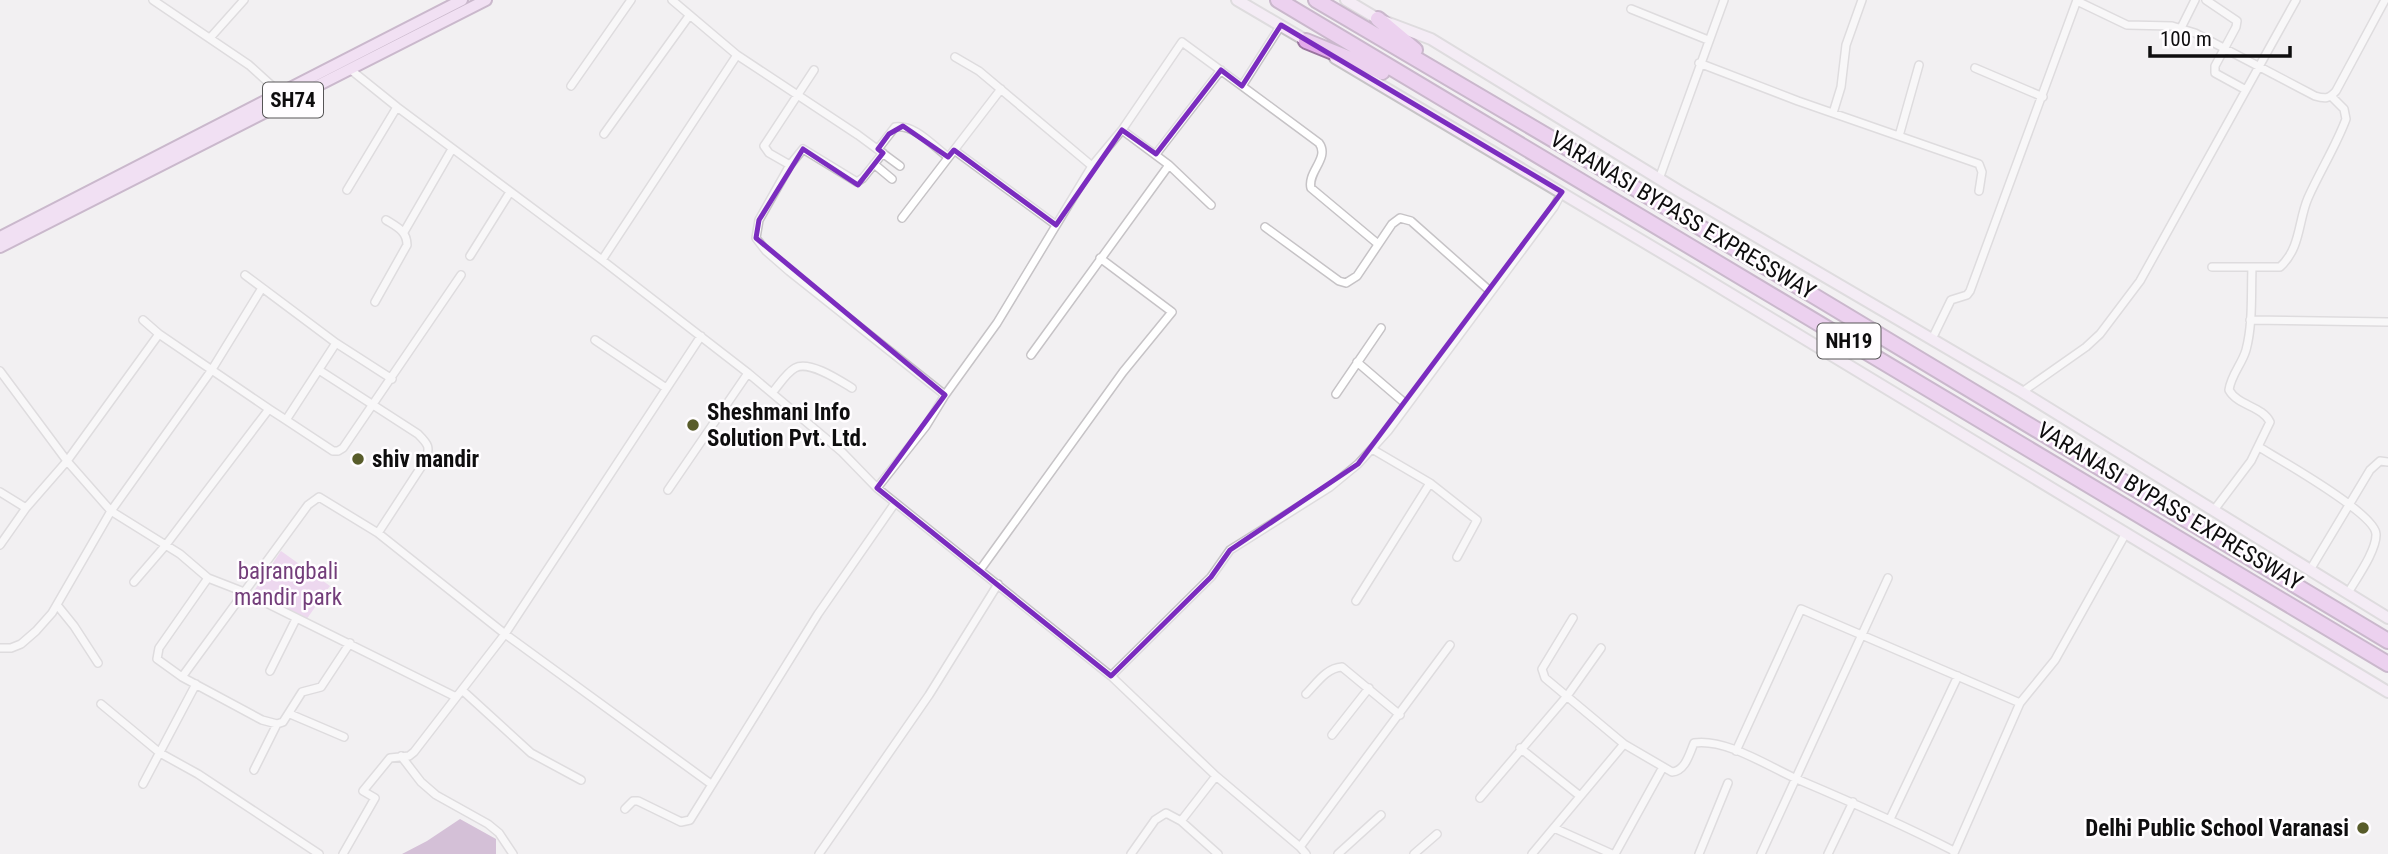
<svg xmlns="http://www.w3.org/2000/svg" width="2388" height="854" font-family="'Roboto Condensed',sans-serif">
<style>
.green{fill:#e6baea}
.water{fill:#b085b5}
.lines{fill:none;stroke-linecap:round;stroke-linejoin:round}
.street-casing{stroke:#c6c3c6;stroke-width:10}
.secondary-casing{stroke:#c6c3c6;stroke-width:14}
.primary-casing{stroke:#99749e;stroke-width:14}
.highway-casing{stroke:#99749e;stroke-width:18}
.street{stroke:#fff;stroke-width:7}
.secondary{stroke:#f7e6f9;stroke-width:10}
.primary{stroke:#efcdf3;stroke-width:10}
.highway{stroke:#e4abeb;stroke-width:14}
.marked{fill:none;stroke:#7b2cbf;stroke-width:5;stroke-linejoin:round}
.poi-dot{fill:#585c2a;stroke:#fffdff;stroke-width:2.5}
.labels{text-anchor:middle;stroke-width:5;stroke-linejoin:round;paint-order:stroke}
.shield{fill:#fffdff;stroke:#565556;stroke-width:2}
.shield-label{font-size:21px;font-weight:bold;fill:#0e0d0e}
.street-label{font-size:23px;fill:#0e0d0e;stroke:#fffdff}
.poi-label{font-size:23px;font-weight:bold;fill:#0e0d0e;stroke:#fffdff;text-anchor:start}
.park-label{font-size:23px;fill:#733d7a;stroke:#fffdff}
</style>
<rect width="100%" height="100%" fill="#f2f0f2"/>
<path class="green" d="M281,551L330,586L306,620L252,594Z"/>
<path class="water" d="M460,819L496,839V854H402L427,841Z"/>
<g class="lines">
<defs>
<path id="street" d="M153,0L249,65L281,94
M2206,0L2237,21L2236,27L2215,66V73L2246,90
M2077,1L2127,25L2172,26L2195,33L2315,96C2325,99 2329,99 2336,91L2385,0
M1631,9L1708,40
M2181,28L2195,0
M210,38L244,0
M737,55L858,135L900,166
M955,57L979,71L1092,166L1122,130
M1699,63L1798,101L1979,164L1982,172L1979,191
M1975,68L2043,97
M351,70L397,107L602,260L748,373L842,452L877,488L1111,676L1216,776L1181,821
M571,86L631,0
M1242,86L1319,143C1330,158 1307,172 1311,188L1378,244
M1833,113L1841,87L1846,45L1862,0
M604,134L689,16
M1899,136L1919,65
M878,149L895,127C915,124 933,146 948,157
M954,150L1056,225
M883,153L863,178L857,182L803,149L790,165L759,220L756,238L766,251L789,271L945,395
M1156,154L1221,70
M874,164L892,179
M790,165L769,153L764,146L814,70
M1659,179L1724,0
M347,190L397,107
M1211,205L1169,165L1122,130L1182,42L1242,86L1281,25
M902,218L1001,89
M1265,227L1339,281L1346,283L1357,276L1392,224L1400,218L1411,221L1491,292
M404,232L452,149
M470,256L510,192
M602,260L737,55L672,0
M2212,267H2280C2301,248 2298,221 2308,198C2320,171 2336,146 2346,119L2344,109L2331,96
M245,275L336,343L392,379
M375,302L407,245C407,231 397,227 386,220
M143,320L159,334L269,409
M2250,320L2388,322
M1932,339L1951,300L1967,295L1970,291L2077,0
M595,340L666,388
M1031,355L1169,165
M1357,362L1407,405
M319,370L418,434C428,444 431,447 425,461L378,533
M0,371L67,461L111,511L180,554L208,578L244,592L456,697
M2022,392L2086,347L2100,334L2140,281L2296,0
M772,393C779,385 786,373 795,368C809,360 839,380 852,388
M1336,394L1381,328
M286,420L333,451H338L343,448L461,275
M2259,447C2280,460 2375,513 2376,534C2377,550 2356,579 2348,593
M1372,449L1430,483L1477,520L1457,557
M877,488L926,426L945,395L997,323L1092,166
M668,490L748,373
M0,492L26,508
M2214,510L2251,461L2270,422C2262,406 2238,406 2229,390C2231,375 2242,364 2246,350C2253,324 2251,294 2252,268
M0,545L26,508L67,461L159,334
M980,570L1123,372L1172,312L1100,258
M2310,570L2370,470L2380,461L2388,462
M208,578L159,648L157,659L182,677L262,720L277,724L283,722L302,692L321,687L350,643
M134,582L165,546L269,409L286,420L336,343
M1356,601L1430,483
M57,605L74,626L98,663
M1573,618L1542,669L1545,678L1624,744
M0,648H11L21,644L36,631L52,613L111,511L211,371L262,288
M270,671L296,619
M1111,676L1211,577L1230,550L1330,487L1358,464L1388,431L1554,207L1562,192
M182,677L308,505L319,497L378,533L505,634L711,784
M462,690L531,753L581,780
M1306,694C1317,683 1326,668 1342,667L1400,715
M101,704L160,753L198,774L319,854
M290,714L344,737
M1332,735L1369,688
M1520,748L1580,796
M1736,751L1801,609L2020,703
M401,756L421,782L436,795L488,824L499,833L513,854
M254,770L277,724
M1216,776L1300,847
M143,784L196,684
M1480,798L1567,696L1601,648
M625,809L633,801H638L681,822L690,820L818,614L895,503
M1890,819L1958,676
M1554,828L1612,854
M1954,853L2020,703L2055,660L2126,533
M343,854L375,798L363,791L390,758L409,756L414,752L505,634L701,336
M819,854L929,695L998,584
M1131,854L1155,820L1166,813L1181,821L1218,854
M1306,854L1300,847L1450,645
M1338,854L1381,815
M1414,854L1437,834
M1532,854L1624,744L1672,772C1685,771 1689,755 1694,743C1726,738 1769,767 1799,780C1851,802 1903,825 1954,851
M1615,854L1663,767
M1699,854L1728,783
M1761,854L1888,578
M1828,854L1853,802"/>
<path id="secondary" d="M1237,0L1312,44
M1346,0L1378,19L1431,39L1679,191L2022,392L2388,618
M1335,58L1691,270L2388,692"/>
<path id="primary" d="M0,237L462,0
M0,247L486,0"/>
<path id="highway" d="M1278,0L2388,664
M1316,0L1598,166L2388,641
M1378,19L1415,50
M1306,41L1382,72"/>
</defs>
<use href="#street" class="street-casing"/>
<use href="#secondary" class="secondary-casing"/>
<use href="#primary" class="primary-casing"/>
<use href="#highway" class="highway-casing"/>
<use href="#street" class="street"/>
<use href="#secondary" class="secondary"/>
<use href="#primary" class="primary"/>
<use href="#highway" class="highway"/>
</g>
<path d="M0 0H2388V854H0ZM1281,25L1562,192L1358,464L1230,550L1211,577L1111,676L877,488L945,395L756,238L759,220L803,149L858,185L883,153L878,149L889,134L903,126L948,157L954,150L1056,225L1122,130L1156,154L1221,70L1242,86Z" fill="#f2f0f2" fill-opacity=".55" fill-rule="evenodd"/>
<path class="marked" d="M1281,25L1562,192L1358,464L1230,550L1211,577L1111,676L877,488L945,395L756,238L759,220L803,149L858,185L883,153L878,149L889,134L903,126L948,157L954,150L1056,225L1122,130L1156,154L1221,70L1242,86Z"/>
<g class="poi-dot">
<circle cx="693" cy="425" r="7"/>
<circle cx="358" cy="459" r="7"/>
<circle cx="2363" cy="828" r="7"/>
</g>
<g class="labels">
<g class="shield">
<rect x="263" y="82.5" width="60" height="35" rx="5"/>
<rect x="1817.5" y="323.5" width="63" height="35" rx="5"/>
</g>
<g class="shield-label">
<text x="293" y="107">SH74</text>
<text x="1849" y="348">NH19</text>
</g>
<g class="street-label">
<text transform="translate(1683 215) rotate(31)" y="8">VARANASI BYPASS EXPRESSWAY</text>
<text transform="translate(2170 506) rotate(31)" y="8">VARANASI BYPASS EXPRESSWAY</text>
</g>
<g class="poi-label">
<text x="707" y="420">Sheshmani Info<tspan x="707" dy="26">Solution Pvt. Ltd.</tspan></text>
<text x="372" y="467">shiv mandir</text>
<text x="2349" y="836" text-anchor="end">Delhi Public School Varanasi</text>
</g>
<g class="park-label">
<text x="288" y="579">bajrangbali<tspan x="288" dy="26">mandir park</tspan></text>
</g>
</g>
<path d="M2150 46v10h140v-10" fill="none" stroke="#0e0d0e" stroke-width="3.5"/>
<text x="2160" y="46" font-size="21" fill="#0e0d0e" stroke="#fffdff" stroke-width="5" paint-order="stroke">100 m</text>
</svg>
